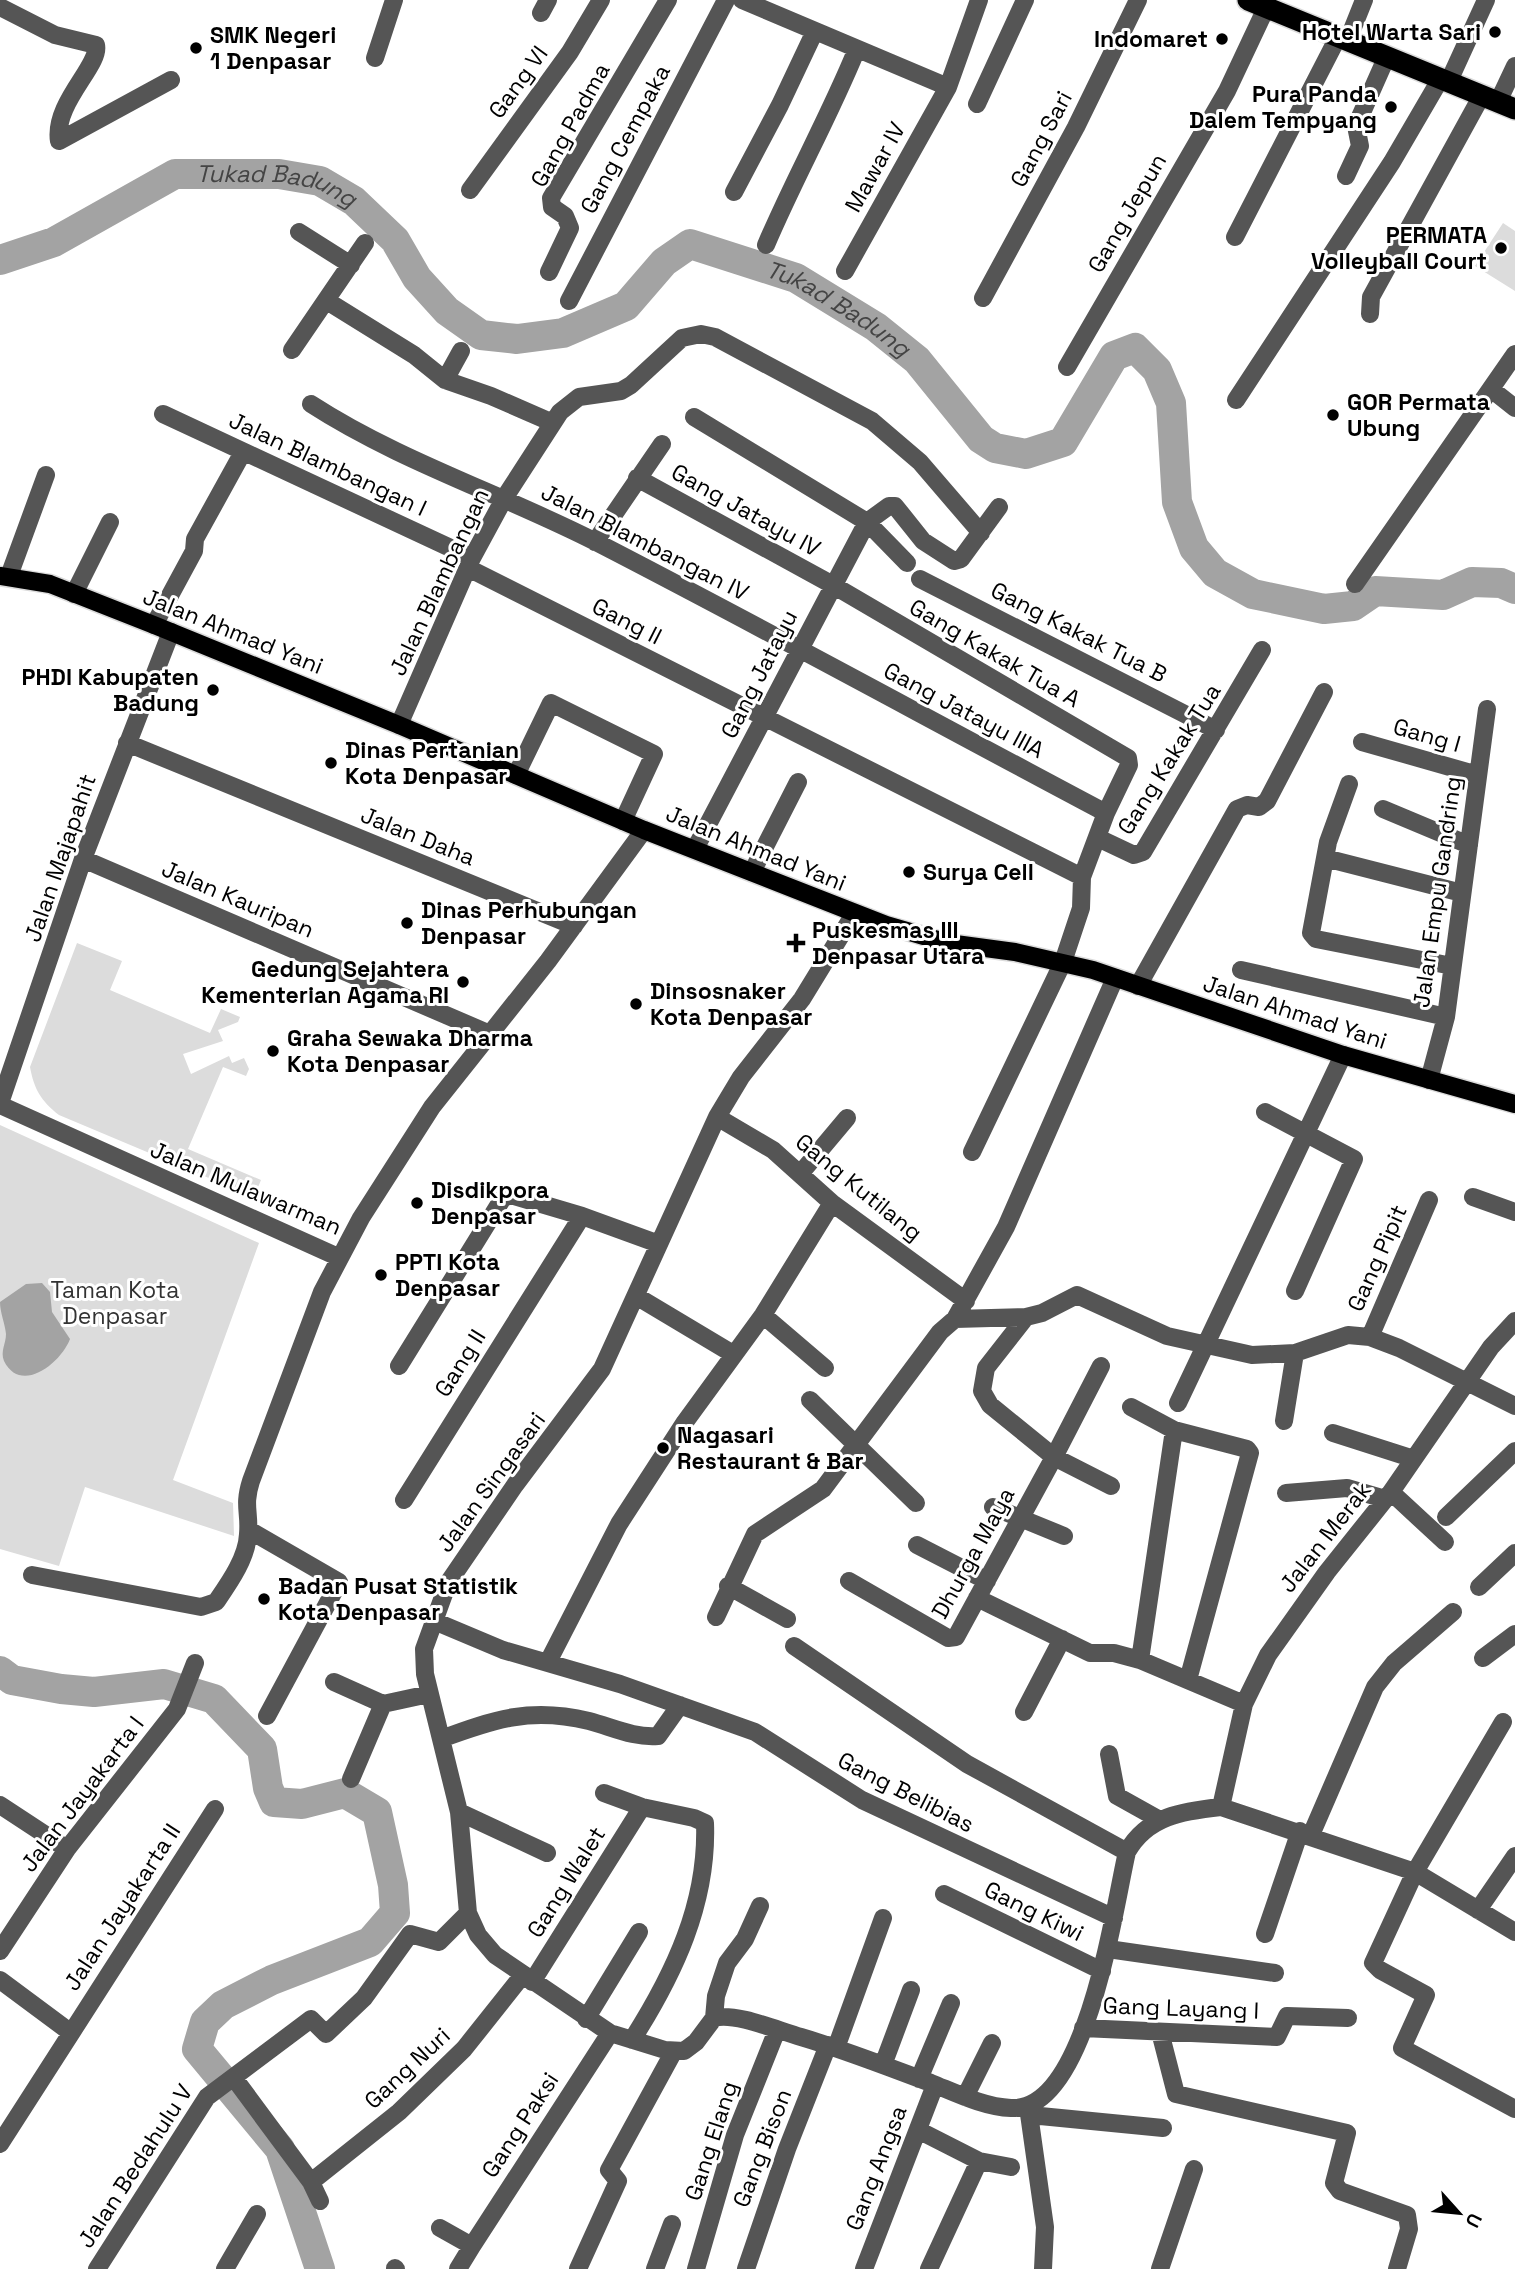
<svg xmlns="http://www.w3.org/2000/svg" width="1515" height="2269" font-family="'Space Grotesk',sans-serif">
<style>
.green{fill:#dcdcdc}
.water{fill:#a3a3a3}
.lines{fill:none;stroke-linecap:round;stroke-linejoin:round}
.river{stroke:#a3a3a3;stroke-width:30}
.major-casing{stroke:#dbdbdb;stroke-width:21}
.highway-casing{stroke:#dbdbdb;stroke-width:24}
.minor{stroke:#555;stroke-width:18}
.major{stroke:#000;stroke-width:18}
.highway{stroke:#000;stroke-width:21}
.poi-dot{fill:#000;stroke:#fff;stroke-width:2.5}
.labels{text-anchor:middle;stroke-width:6;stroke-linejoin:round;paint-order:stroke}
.poi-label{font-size:23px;font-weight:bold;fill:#000;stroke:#fff;text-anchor:start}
.street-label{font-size:23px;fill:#000;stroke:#fff}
.park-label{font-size:23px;fill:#333;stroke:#fff}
.water-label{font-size:24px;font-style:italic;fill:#444;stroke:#fff}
</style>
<rect width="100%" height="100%" fill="#fff"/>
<path class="green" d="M1503,223L1515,231V291L1475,266Z
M77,943L122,961L110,990L210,1033L221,1009L240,1017L238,1022L218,1030L223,1041L183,1054L191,1074L229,1056L232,1063L244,1058L249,1069L246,1076L223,1067L188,1149L261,1180L254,1197L59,1115C41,1101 34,1089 30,1067Z
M0,1125L259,1243L173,1480L233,1503L234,1536L85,1487L59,1566L0,1549Z"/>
<path class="water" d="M42,1283L50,1292L52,1312L70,1339C61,1363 21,1395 4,1361C0,1351 6,1344 6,1334C5,1323 0,1313 0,1302L26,1284Z"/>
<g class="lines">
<g class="river">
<path id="s1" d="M0,260L54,242L175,174H279L320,181L354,201L395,240L417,278L447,311L481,335L517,339L563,333L626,306L664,262L690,244L796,278L876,327L917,360L981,439L995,448L1026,454L1063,442L1114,356L1135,348L1157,370L1171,403L1177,502L1194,548L1215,573L1253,594L1324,609L1353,606L1375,591L1443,595L1472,582L1501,583L1515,589"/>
<path d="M0,1671L12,1680L61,1689L94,1692L164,1684L214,1699L262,1749L268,1788L274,1802L302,1804L345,1793L377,1812L393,1885L395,1913L370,1942L272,1980L223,2005L205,2022L197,2049L280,2149L320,2269"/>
</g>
<defs>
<path id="major" d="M0,576L50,584L154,625L399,725L644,830L886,925L948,943L1015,952L1093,970L1343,1055L1515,1104"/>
<path id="highway" d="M1248,0L1515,109"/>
</defs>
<use href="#major" class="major-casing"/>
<use href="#highway" class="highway-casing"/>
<path class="minor" d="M742,0L948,87
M0,7L55,35L96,45C101,65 53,103 59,141L171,80
M541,13L548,0
M1348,40L1364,0
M375,58L394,0
M1449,81L1486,0
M1498,102L1515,66
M977,104L1025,0
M1346,176L1360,146L1356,126L1387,56
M470,190L570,52L601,0
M734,192L780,105L814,33
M299,232L351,265
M1235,237L1338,37
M766,245C794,179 829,117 856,51
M845,271L948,87L979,0
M549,272L570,228L565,216L552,207L551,198L668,0
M983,298L1076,127L1138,0
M327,301L414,355L445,380L491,396L553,423
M569,301L726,0
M1370,314L1371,297L1482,95
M292,350L365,243
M1067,367L1227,91L1266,8
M445,380L461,351
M1491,389L1515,408
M1236,400L1392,162L1441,78
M311,404C399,461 502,494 596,542C767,630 936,723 1106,813
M163,414L472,558
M694,417L867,522L889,506H895L923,541L954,561L961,559L999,507
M637,478L831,584L1128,758L1129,765L1106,813L1082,877L1081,908L1063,962L972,1152
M595,542L662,444
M468,568L1082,877
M9,576L46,475
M920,579L1216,730
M1355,584L1515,354
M74,594L110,522
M154,625L194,551L195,539L243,452
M399,725L472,558L505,497L560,412L579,397L621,391L631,385L682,338L701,334L715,337L872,421L920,462L981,533
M1362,742L1478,775
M127,743L574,926
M516,775L551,703L654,754L623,821
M1349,784L1328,842L1311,933L1316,939L1452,966
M1383,809L1469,845
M1098,838L1134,855L1143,852L1262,650
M695,849L867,522L907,563
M1325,858L1462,893
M83,859L490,1034
M752,872L798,782
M1241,970L1446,1017
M1138,986L1237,809L1247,805L1259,807L1267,801L1324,692
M1429,1080L1446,1017L1487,709
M0,1103L83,859L171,632
M0,1105L338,1257
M1265,1112L1354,1159L1295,1291
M717,1117L773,1150L832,1203L966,1301
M800,1174L847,1118
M1473,1197L1515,1212
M636,1296L733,1354
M763,1315L825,1368
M955,1319L1026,1317L1042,1313L1077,1295L1167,1336L1252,1355L1295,1353L1348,1335L1370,1337L1399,1348L1515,1406
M1370,1337L1429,1200
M399,1366L503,1198L511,1195L582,1216
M1101,1366L1054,1457L1111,1486
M810,1400L916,1503
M1178,1403L1343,1055
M1131,1407L1174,1430L1247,1449L1250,1453L1188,1680
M1284,1421L1295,1353
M1333,1433L1411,1458
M1391,1492L1445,1542
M1286,1493L1347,1488L1385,1499
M404,1500L582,1216L659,1244
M993,1507L1064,1536
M1446,1517L1515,1451
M249,1530L339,1582L267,1716
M917,1545L987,1581
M32,1575L201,1607L216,1602C229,1583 247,1558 248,1534C250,1512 243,1506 251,1481L322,1292L361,1218L432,1107L548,961L644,830
M849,1581L948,1638L956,1637L1054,1457L990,1405L982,1391L986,1368L1026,1317
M728,1586L787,1619
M1479,1587L1515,1553
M977,1598L1090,1653H1114L1140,1660L1244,1704
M716,1617L755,1534L823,1489L940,1332L955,1319L1006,1227L1115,978
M434,1621L503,1650L620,1684L755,1732L862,1800L1114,1918
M794,1646L967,1764L1127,1852
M1483,1658L1515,1634
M1140,1660L1174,1430
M548,1662L619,1524L685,1422L763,1315L832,1203
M334,1682L383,1704
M1024,1712L1062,1639
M1503,1722L1415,1872L1373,1963L1380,1970L1426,1995L1402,2048L1515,2109
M441,1739C495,1719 531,1707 589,1721C612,1727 634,1738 658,1736L680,1705
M1109,1754L1117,1796L1160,1820
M351,1779L383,1704L429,1694
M604,1793L642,1807L694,1818L705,1823C708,1903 674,1974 632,2040
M0,1805L67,1849
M1221,1807L1244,1704L1268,1655L1327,1572L1391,1492L1491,1347L1515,1321
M459,1812L547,1853
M1311,1835L1375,1687L1394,1663L1453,1612
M944,1894L1102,1971
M760,1906L745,1939L727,1963L716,1996L714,2018L696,2042L684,2051L665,2050L610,2033L495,1955L478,1935L468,1913L459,1812L425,1674L424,1649L448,1583L515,1485L602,1369L717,1117L741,1077L802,999L854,914
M1478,1910L1515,1856
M1265,1934L1300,1831
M1108,1949L1275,1973
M0,1951L67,1849L177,1709L195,1663
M0,1980L70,2032
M532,1982L642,1807
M714,2018C735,2012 779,2031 801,2037C845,2050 888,2067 931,2083C956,2093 984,2107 1011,2108C1087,2112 1114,1907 1127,1852C1147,1816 1183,1811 1221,1807L1415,1872L1515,1932
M586,2019L639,1932
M1083,2028L1277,2037L1287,2016L1348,2018
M1160,2032L1176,2094L1347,2133L1334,2183L1340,2191L1407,2215L1409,2229L1397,2269
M836,2048L883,1918
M883,2065L911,1990
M234,2078L311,2182L320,2201
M919,2079L951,2003
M965,2097L992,2043
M1028,2107L1045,2227L1043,2269
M1030,2115L1163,2128
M918,2130L979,2161L1011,2167
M0,2144L215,1809
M311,2182L399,2112L464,2049L522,1976
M440,2228L472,2246L458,2269
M472,2246L610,2033
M395,2268L396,2269
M97,2269L207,2097L311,2019L326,2034L364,1998L410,1934L439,1942L468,1913
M225,2269L257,2214
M578,2269L618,2181L609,2170L674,2051
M655,2269L672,2224
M696,2269L735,2135L777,2030
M746,2269L787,2149L828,2045
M864,2269L935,2085
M929,2269L979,2161
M1160,2269L1194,2169"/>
<use href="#major" class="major"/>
<use href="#highway" class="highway"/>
</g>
<g class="poi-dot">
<circle cx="1495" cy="32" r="7"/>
<circle cx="1222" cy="39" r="7"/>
<circle cx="196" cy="48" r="7"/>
<circle cx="1391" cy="107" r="7"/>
<circle cx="1501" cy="248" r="7"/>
<circle cx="1333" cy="415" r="7"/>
<circle cx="213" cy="690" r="7"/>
<circle cx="331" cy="763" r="7"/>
<circle cx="909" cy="872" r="7"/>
<circle cx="407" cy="923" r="7"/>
<path d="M792.5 932.5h7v7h7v7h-7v7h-7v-7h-7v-7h7z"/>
<circle cx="463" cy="982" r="7"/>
<circle cx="636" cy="1004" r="7"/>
<circle cx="273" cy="1051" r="7"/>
<circle cx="417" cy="1203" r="7"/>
<circle cx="381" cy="1275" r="7"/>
<circle cx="663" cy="1448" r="7"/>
<circle cx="264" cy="1599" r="7"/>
</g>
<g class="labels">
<g class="poi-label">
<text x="1481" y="40" text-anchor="end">Hotel Warta Sari</text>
<text x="210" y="43">SMK Negeri<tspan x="210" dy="26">1 Denpasar</tspan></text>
<text x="1208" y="47" text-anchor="end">Indomaret</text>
<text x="1377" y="102" text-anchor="end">Pura Panda<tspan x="1377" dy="26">Dalem Tempyang</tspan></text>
<text x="1487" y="243" text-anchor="end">PERMATA<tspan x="1487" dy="26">Volleyball Court</tspan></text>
<text x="1347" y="410">GOR Permata<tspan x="1347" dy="26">Ubung</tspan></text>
<text x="199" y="685" text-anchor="end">PHDI Kabupaten<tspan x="199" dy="26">Badung</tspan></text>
<text x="345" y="758">Dinas Pertanian<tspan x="345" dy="26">Kota Denpasar</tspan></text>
<text x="923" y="880">Surya Cell</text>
<text x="421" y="918">Dinas Perhubungan<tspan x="421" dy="26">Denpasar</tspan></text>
<text x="812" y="938">Puskesmas III<tspan x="812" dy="26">Denpasar Utara</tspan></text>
<text x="449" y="977" text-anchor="end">Gedung Sejahtera<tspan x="449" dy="26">Kementerian Agama RI</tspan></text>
<text x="650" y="999">Dinsosnaker<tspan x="650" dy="26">Kota Denpasar</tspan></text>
<text x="287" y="1046">Graha Sewaka Dharma<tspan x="287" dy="26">Kota Denpasar</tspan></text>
<text x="431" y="1198">Disdikpora<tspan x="431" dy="26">Denpasar</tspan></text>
<text x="395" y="1270">PPTI Kota<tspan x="395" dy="26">Denpasar</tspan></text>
<text x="677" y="1443">Nagasari<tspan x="677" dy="26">Restaurant &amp; Bar</tspan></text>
<text x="278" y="1594">Badan Pusat Statistik<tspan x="278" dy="26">Kota Denpasar</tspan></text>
</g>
<g class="street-label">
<text transform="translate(518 82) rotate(-54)" y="8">Gang VI</text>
<text transform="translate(570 125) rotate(-61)" y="8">Gang Padma</text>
<text transform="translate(625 139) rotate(-62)" y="8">Gang Cempaka</text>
<text transform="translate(1041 139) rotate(-62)" y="8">Gang Sari</text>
<text transform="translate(875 167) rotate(-61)" y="8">Mawar IV</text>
<text transform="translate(1127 213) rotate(-60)" y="8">Gang Jepun</text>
<text transform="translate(328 464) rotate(25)" y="8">Jalan Blambangan I</text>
<text transform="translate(746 510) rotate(29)" y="8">Gang Jatayu IV</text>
<text transform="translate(645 542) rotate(27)" y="8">Jalan Blambangan IV</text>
<text transform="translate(439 582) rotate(-65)" y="8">Jalan Blambangan</text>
<text transform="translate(627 621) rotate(27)" y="8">Gang II</text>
<text transform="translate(233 631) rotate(22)" y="8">Jalan Ahmad Yani</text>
<text transform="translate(1079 632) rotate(27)" y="8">Gang Kakak Tua B</text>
<text transform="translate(995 653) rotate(30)" y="8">Gang Kakak Tua A</text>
<text transform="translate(759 674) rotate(-63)" y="8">Gang Jatayu</text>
<text transform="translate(964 710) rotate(28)" y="8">Gang Jatayu IIIA</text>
<text transform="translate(1427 735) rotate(16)" y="8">Gang I</text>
<text transform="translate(1169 759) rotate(-58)" y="8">Gang Kakak Tua</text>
<text transform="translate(418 836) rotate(22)" y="8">Jalan Daha</text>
<text transform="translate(756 848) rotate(22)" y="8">Jalan Ahmad Yani</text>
<text transform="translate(60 858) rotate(-71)" y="8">Jalan Majapahit</text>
<text transform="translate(1437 892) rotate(-82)" y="8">Jalan Empu Gandring</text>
<text transform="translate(238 899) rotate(23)" y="8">Jalan Kauripan</text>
<text transform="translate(1295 1012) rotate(18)" y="8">Jalan Ahmad Yani</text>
<text transform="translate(859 1187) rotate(39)" y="8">Gang Kutilang</text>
<text transform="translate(246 1188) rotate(23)" y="8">Jalan Mulawarman</text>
<text transform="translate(1377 1258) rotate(-66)" y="8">Gang Pipit</text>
<text transform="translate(460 1363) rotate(-58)" y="8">Gang II</text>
<text transform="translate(491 1482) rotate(-54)" y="8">Jalan Singasari</text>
<text transform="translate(1325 1537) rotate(-52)" y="8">Jalan Merak</text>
<text transform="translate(973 1553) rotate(-61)" y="8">Dhurga Maya</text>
<text transform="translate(906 1792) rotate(27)" y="8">Gang Belibias</text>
<text transform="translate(82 1794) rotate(-53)" y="8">Jalan Jayakarta I</text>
<text transform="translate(566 1882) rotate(-58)" y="8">Gang Walet</text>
<text transform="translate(122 1907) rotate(-57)" y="8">Jalan Jayakarta II</text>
<text transform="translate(1034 1911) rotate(26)" y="8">Gang Kiwi</text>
<text transform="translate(1181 2008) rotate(2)" y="8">Gang Layang I</text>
<text transform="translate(407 2068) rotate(-43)" y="8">Gang Nuri</text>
<text transform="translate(520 2125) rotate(-57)" y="8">Gang Paksi</text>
<text transform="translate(711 2141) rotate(-72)" y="8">Gang Elang</text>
<text transform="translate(762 2148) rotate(-69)" y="8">Gang Bison</text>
<text transform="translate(135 2166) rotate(-57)" y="8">Jalan Bedahulu V</text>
<text transform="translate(876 2168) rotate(-69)" y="8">Gang Angsa</text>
</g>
<g class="park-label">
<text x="115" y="1298">Taman Kota<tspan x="115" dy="26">Denpasar</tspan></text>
</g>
<g class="water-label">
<text dy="8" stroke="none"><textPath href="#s1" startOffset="299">Tukad Badung</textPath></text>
<text dy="8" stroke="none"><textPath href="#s1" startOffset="971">Tukad Badung</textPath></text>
</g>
</g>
<g transform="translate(1459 2213) rotate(117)" stroke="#ffffff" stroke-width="5" paint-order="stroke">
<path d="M0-5L12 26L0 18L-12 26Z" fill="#000000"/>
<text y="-10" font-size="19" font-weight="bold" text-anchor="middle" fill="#000000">U</text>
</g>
</svg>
